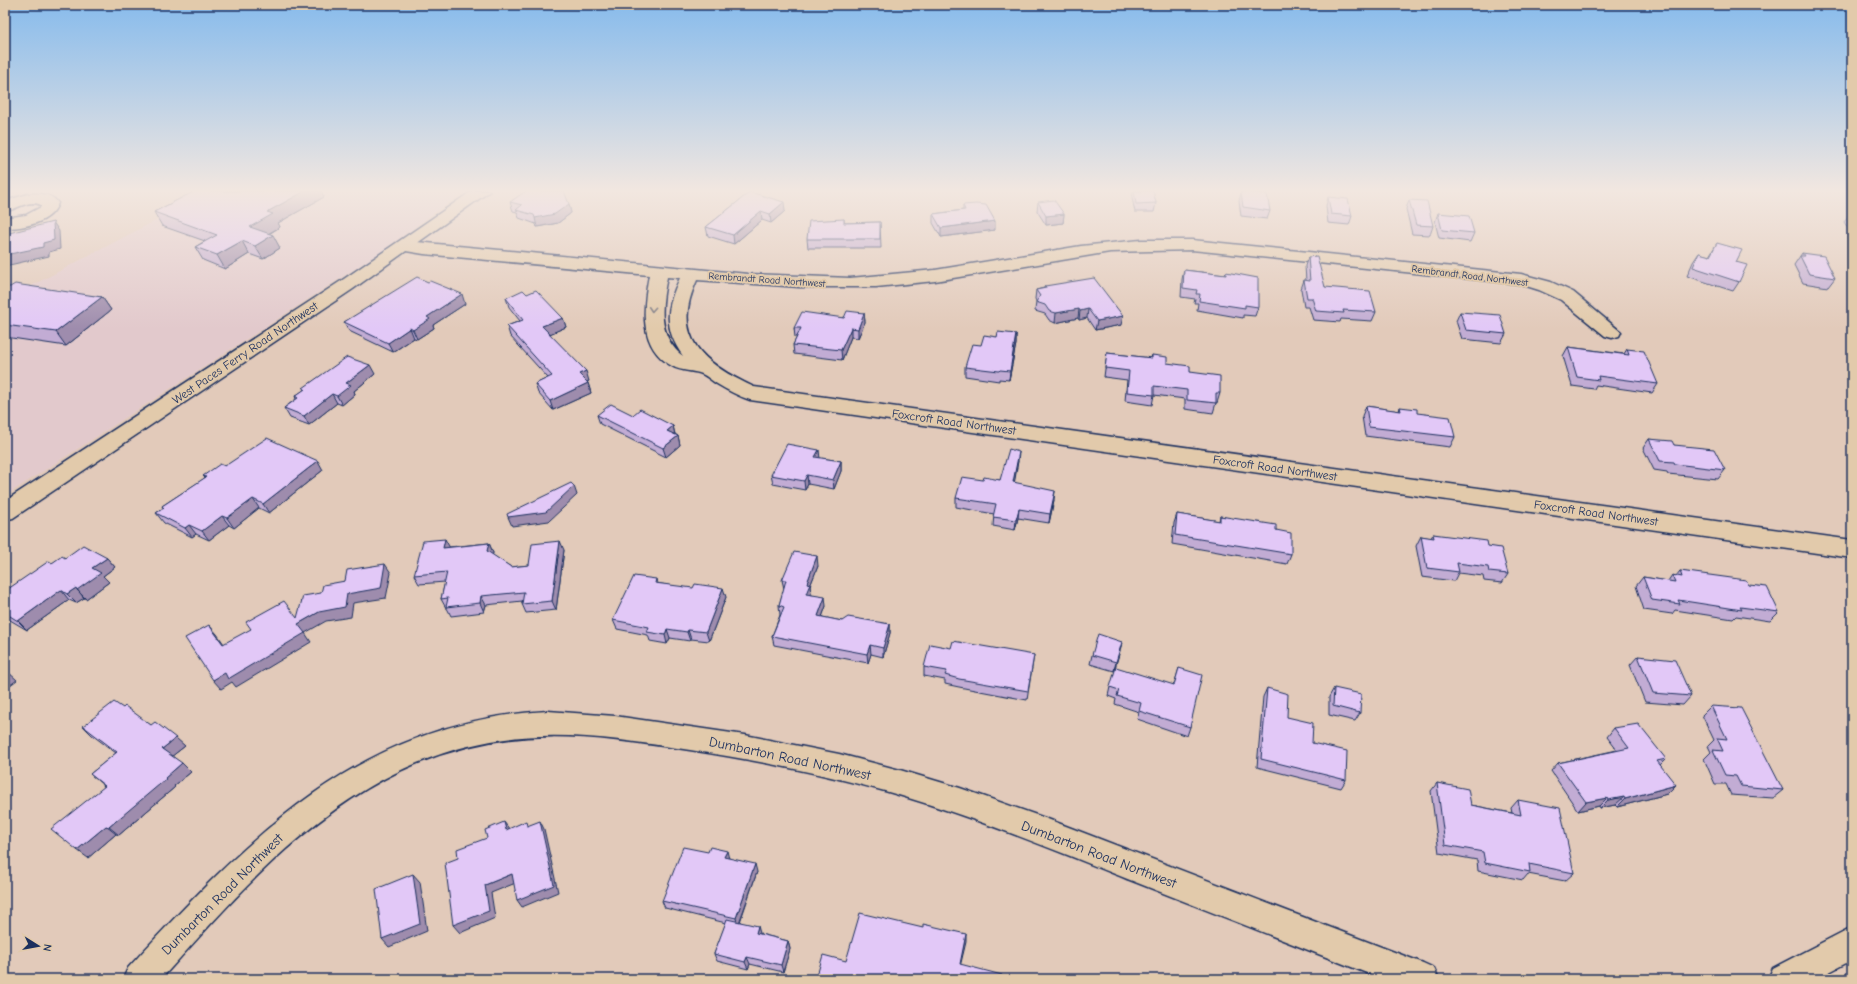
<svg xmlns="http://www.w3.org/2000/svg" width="1857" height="984" font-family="'Comic Neue',sans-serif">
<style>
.built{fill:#e2c9cc}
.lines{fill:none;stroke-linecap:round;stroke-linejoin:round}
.minor-casing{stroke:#1b2f5e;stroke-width:3}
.major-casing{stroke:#1b2f5e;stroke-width:3}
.minor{fill:#e2caab;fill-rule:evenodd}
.major{fill:#e2caab;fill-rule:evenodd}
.wall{fill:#c2acd4;stroke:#1b2f5e}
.shaded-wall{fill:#9e8cad;stroke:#1b2f5e}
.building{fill:#e2c8f7;stroke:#1b2f5e}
.oneway{stroke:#7e7c84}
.labels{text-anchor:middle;stroke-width:4;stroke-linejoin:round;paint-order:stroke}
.far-street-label{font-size:10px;fill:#1b2f5e;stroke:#e2caab}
.street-label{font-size:12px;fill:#1b2f5e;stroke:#e2caab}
.near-street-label{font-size:14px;fill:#1b2f5e;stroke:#e2caab}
</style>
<rect width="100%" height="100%" fill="#e2caba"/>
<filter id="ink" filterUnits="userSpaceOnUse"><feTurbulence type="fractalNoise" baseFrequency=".025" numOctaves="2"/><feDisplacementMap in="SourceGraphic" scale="8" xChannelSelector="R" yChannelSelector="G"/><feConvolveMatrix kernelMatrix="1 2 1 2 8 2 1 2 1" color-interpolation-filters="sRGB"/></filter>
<g filter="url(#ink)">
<path class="built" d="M212,191H464L384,250L5,496V284L31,286Z"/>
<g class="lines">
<defs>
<path id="minor" d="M28,194C38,193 51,193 58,203C52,223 23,228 5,228V218L26,215L41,207V205C29,199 17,209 5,212V201Z
M1141,240H1192L1521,274L1551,282L1573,292L1621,332L1619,336L1612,338L1605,336L1561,300L1539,290L1520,284L1192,250L1110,252L935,281L876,287H799L697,280C670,338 704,364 754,387L1852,540V558L750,400C738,396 727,390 717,384C712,381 707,376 702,374C692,370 682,372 672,366C638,347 643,307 649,275L424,254L400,250L398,246L400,242L406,241L748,274L850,278L935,270L1081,246ZM667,277L680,278C666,307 663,329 683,356C657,336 661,305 667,277Z
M548,711L615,716L745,735L839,754L900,770L960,788L1045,818L1423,963L1434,968L1439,979H1382C1298,946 1214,913 1130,880C1055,850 979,819 902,796C832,775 761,761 690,750C591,735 514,723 417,763C312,807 235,897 161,979H123L128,968C248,838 359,721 548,711Z
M1852,927V960L1816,979H1768L1773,968Z"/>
<path id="major" d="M472,191H490L353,289L13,518L5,520V501L341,281Z"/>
</defs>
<use href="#minor" class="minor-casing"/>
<use href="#major" class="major-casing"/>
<use href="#minor" class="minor"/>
<use href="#major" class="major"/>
</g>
<path class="wall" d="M195,191H321L324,197L278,223L280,227L269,234L280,248L263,259L249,254L225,269L203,260L195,247L205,241L162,226L154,212Z
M1133,191H1153L1156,203L1154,212H1135L1132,198Z
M750,192L785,211L771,223L762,220L734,244L708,236L706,227Z
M1241,192L1270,211L1267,219L1241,216L1239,201Z
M1328,197L1352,216L1349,225L1328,223L1326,206Z
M1409,200L1433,226L1430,235L1412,234L1406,209Z
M510,202L569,204L571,213L558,223L537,227L536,224L519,218L517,212L513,211Z
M1038,202L1064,214L1063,223L1046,225L1037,211Z
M963,205L995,230L941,237L933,223V214L963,210Z
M1438,213L1474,233L1470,242L1439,238L1435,222Z
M1850,213H1852V235L1844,222Z
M844,219V223L880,222L881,248H808L807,239Z
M1717,243L1736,262L1739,282L1733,291L1687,276L1693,262L1699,253L1709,256Z
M1802,253L1835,278L1828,287L1803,283L1794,265Z
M1308,257L1325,287L1376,312L1372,321L1341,319L1340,322L1313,320L1309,307H1304L1301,289L1304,280L1306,281L1305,266Z
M1184,270L1225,275L1226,272L1258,307L1255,316L1243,315V318L1197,310L1198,303H1194L1195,299L1181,297L1182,279Z
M428,282L465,304L433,325L434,328L417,339L414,338L393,352L349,331L344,322Z
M1045,286L1121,325L1095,330L1087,318L1079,320L1078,318L1055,323L1049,320L1045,314L1035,311L1036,301L1035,299L1036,290L1044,288Z
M5,287L102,297L111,310L66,346L5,337Z
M527,294L563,318L566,327L549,334L589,381L586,382L588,383L591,393L553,410L538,393L535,384L548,378L510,336L507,326L520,321L509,307L506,298Z
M1460,312L1506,334L1501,343L1462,339L1456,321Z
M864,313L865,322L858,338L851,337L842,360L794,354L793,345L797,337H795L794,328Z
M1016,334V344L1009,380L999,379V381L965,376V367L981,345L997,337Z
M1568,347L1624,354L1627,349L1658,384L1652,393L1596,385L1594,389L1572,386L1563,356Z
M1107,353L1151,358L1152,355L1167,363L1190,372L1220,393L1217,403H1216L1213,413L1185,409V399L1154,395L1152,405L1125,401L1127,380L1104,377Z
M375,374L354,391L355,394L342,405L337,403L309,425L290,418L284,408L296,399L295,396L304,390L303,388Z
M1366,406L1399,411L1400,407L1455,437L1450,447L1365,436L1362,416Z
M597,415H633L673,426L675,434L678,436L680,445L666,457L600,424Z
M1649,439L1674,445L1725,470L1718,479L1668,474L1667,472L1654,470L1643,448Z
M820,458L841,461V471L834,489L808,484L805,490L773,484L771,475Z
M1018,461L1014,482L1054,500L1049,523L1018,518L1015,530L993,526L994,514L956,507V498L983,480H1000Z
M225,466L323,470L269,513L259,508L234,528L229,525L209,540L196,534L192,537L164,523L156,513L163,508L162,506L205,478L203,476Z
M1177,514L1219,521L1220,516L1276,530L1291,554L1287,564L1172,544L1174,523Z
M1433,534L1488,546L1508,574L1502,583L1484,581L1483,576L1458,573L1454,581L1422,577L1416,546L1421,536L1431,538Z
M489,543L493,553L492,555L511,567L529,565L564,550L556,610L526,613L522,604V601L486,605L484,612L451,616L447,608H446L441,599L445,582L419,584L414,575L449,547Z
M65,558H107L115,567L103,576L109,582L86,599L84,598L76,603L69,600L27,630L5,617V591L52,563Z
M818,566L810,586L811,593V594L826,606L822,617L842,621L890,624V633L883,657L871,654L868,663L774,645L772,636L780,615L779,605L784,589L782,580Z
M1680,571L1749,585L1779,612L1770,621L1736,616L1733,619L1675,610L1672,614L1644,610L1636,586L1643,577L1668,581L1672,575L1676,576Z
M656,579L657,583L726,597L709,641L691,639L690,641L670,638L667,644L650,641L648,635L617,629L613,620Z
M1122,642L1114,671L1090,664L1092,655Z
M951,648L1034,655L1027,700L959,687L945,684V680L924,676V667Z
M1638,656L1691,696L1683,705L1645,702L1630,665Z
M1179,668L1190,727L1187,736L1137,719L1139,712L1115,704L1116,699L1108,696L1110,687L1174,685Z
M1267,688L1287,717L1346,780L1341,788L1257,767L1263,697Z
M1334,688L1360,713L1355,721L1329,715V697Z
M1711,706L1783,790L1773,798L1731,795L1726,784H1715L1704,759L1711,752L1708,746L1714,740L1702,715Z
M123,708L185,746L172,756L191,772L174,786L175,787L119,835L116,834L88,858L104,786L90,774L116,753L92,735L83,726Z
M1614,728L1666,759L1660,765L1667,794L1617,807L1615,805L1600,808L1599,806L1578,811L1551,771L1558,763L1617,750L1607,737Z
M1437,783L1471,805L1512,813L1511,808L1518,800L1574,873L1565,881L1528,874L1523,880L1478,871L1477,860L1439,853L1431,791Z
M729,858L757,872L740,922L760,933V934L788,941L790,949L783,972L750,964L748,969L717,961L714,954L726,923L665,908L662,901Z"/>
<path class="shaded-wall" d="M305,191H321L324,197L278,223L280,227L257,240L250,227L267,212Z
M784,202L785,211L771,223L770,214Z
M569,204L571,213L558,223L537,227L535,218Z
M761,211L762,220L734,244L733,235Z
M1064,214L1063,223L1046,225V216Z
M995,221V230L941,237V228Z
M53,222L59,231L60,249L49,252V256L5,266V255L43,243Z
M273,235L280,248L263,259L255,246Z
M242,241L249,254L225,269L217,255Z
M462,294L465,304L433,325L434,328L417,339L413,330L427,317Z
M102,297L111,310L66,346L56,332Z
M1079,309L1078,318L1055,323L1056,313Z
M1088,309L1087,318L1079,320L1080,311Z
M864,313L865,322L858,338V329Z
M1123,316L1121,325L1095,330L1097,321Z
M563,318L566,327L545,336L542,326Z
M410,328L414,338L393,352L388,343Z
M851,328V337L842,360L841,350Z
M1016,334V344L1009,380L1010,371Z
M370,365L375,374L354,391L355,394L342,405L337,396L346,383Z
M586,371L589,381L582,384L579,374Z
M588,383L591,393L553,410L550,401Z
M332,394L337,403L309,425L304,416Z
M673,426L675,435L667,431Z
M678,436L680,445L666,457L663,448Z
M819,450L820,459L815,457Z
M1019,452L1018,461L1013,491V482Z
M318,461L323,470L269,513L263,504Z
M841,461V471L834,489L833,480Z
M807,475L808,484L805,490L804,481Z
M574,486L577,495L549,521L512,526L508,517Z
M1055,491L1054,500L1049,523L1050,514Z
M253,499L259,508L234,528L227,518Z
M1019,509L1018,518L1015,530L1016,520Z
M222,516L229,525L209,540L202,531Z
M189,525L196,534L192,537L185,528Z
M445,539L450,548H443Z
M560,541L564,550L556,610L552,601Z
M489,543L493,553L491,561L487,551Z
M817,556L818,566L810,586L811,593L807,603L806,594L807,583Z
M107,558L115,567L103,576L109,582L86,599L77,590L92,568Z
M385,564L391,573L386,598L353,603L351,617L326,621L305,633L311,642L236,687L232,682L221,689L213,680L298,624L319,612L347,594Z
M76,588L84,598L76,603L67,594Z
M723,588L726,597L709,641L706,632Z
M61,590L69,600L27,630L18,621Z
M481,596L486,605L484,612L480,603Z
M825,597L826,606L819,625L818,616Z
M890,624V633L883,657V648Z
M209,625L217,634L231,654L223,644Z
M667,629L670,638L667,644L665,635Z
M688,630L691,639L690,641L687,632Z
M1122,642L1120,651L1114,671L1116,662Z
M870,645L871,654L868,663L867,654Z
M7,671L17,680L5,689V672Z
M176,738L185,746L171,757L162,749Z
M182,763L191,772L174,786L175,787L119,835L109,827Z
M1676,785L1667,794L1617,807L1625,799Z
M1624,797L1615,805L1600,808L1608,800Z
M1607,798L1599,806L1578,811L1586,802Z
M540,821L544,829L558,892L522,907L517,900Z
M504,822L510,830H506Z
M106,826L116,834L88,858L77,850Z
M727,851L729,859L724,857Z
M755,864L757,872L738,926L736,918Z
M413,874L420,882L427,931L389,947L382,939Z
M512,874L518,882L491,893L495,918L460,933L453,925L485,885Z
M758,926L760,933L758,940L756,933Z
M966,934V942L959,971L960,964Z
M788,941L790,949L783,972L781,965Z
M747,957L750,964L748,969L745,962Z"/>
<path class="building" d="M195,191H305L267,212L273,214L250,227L273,235L255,246L242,241L217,255L195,247L217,235L154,212Z
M526,191H564L569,204L555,214L535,218L534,215L516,210L522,205L510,202Z
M1134,191H1153L1156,203L1136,204Z
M750,192L784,202L770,214L761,211L733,235L706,227Z
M1241,192L1267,194L1270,211L1243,207Z
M1328,197L1348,199L1352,216L1331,214Z
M1054,200L1064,214L1046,216L1038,202Z
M1409,200L1427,201L1433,226L1416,225Z
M976,204L986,205L995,221L941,228L933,214L965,210L963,205Z
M1438,213L1469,216L1474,233L1442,230Z
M844,219V223L880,222V239H807L809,221Z
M53,222L54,240L43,243V247L5,255V234Z
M1717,243L1742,250L1736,262L1747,265L1739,282L1693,267L1699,253L1710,256Z
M1802,253L1824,256L1835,278L1809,274L1800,256H1804Z
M1317,256L1325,287L1370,291L1376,312L1343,310L1344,313L1316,311L1312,298H1307L1304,280L1310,281L1308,257Z
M1184,270L1226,275V272L1258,278V307L1245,305V308L1199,301L1200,294H1196L1197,290L1183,288Z
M417,277L428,282L430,281L462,294L427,317L430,319L413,330L410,328L388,343L344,322Z
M1094,278L1123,316L1097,321L1088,309L1080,311L1079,309L1056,313L1049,311L1045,305L1036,302L1040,296L1036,290L1046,288L1045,286Z
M15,284L102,297L56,332L5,325V287H10Z
M523,290L527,294L536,290L563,318L542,326L586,371L579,374L588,383L550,401L535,384L552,376L507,326L523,320L506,298Z
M847,311L864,313L858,329L851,328L841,350L793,345L801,328H794L802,312L844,318Z
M1460,312L1500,315L1506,334L1466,330Z
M998,332L1016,334L1010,371L1000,370L999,371L965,367L972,344L981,345L984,335L997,337Z
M1568,347L1629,355L1627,349L1644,351L1658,384L1598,376L1599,380L1577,377Z
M1107,353L1152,358V355L1167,357V363L1190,366V372L1220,376V393H1216V403L1187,400V390L1154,386V395L1127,392L1129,371L1105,368Z
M347,357L370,365L346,383L351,385L337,396L332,394L304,416L284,408L298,398L295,396L305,389L303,388Z
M611,404L633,415L640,409L673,426L667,431L678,436L663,448L597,415Z
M1366,406L1401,411L1400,407L1417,409V413L1450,417L1455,437L1369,427Z
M267,438L318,461L263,504L253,499L227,518L222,516L202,531L189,525L185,528L156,513L164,508L162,506L206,477L203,476L220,464L225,466Z
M1649,439L1672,441L1674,445L1714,449L1725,470L1675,464L1674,462L1660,461Z
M787,444L819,450L815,457L841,461L833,480L807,475L804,481L771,475Z
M1009,449L1019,452L1013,482L1055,491L1050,514L1019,509L1016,520L993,517L996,504L956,498L962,477L983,480L984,477L1000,480Z
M571,483L574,486L546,512L508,517L507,514Z
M1177,514L1220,521V516L1276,525V530L1291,533V554L1175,535Z
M1433,534L1487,541L1488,546L1501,548L1508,574L1489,572L1488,567L1457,563L1459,572L1427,568L1421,536L1434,538Z
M445,539L443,548L489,543L487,551L511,567L529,565L532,544L560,541L552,601L522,604L524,592L481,596L480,603L446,607L448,598L441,599L447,572L414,575L423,541Z
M83,545L107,558L92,568L101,573L77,590L76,588L67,594L61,590L18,621L5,613V591L49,561L52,563L62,556L65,558Z
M794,552L817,556L807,583L810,584L806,594L825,597L818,616L842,621L848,617L890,624L883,648L870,645L867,654L772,636L784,607L779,605L786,580H782Z
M385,564L381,588L347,594L345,607L319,612L298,624L305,633L228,679L225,673L213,680L185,638L209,625L223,644L251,629L246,622L284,601L297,618L303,596L321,593L323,585L345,581L347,570Z
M1680,571L1746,580L1749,585L1767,587L1779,612L1740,607L1742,610L1678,600L1680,604L1652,600L1643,577L1675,582L1672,575L1682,577Z
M634,576L656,579L655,583L693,588L695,584L723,588L706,632L688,630L687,632L667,629L665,635L647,632L649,627L613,620Z
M1098,634L1122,642L1116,662L1092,655Z
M953,641L1034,655L1028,691L959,679L945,675L947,671L924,667L930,644L951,648Z
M1638,656L1675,660L1691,696L1653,693Z
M1116,667L1174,685L1179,668L1202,675L1190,727L1139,711L1141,703L1117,696L1119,690L1110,687Z
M1267,688L1288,694L1287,717L1313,723L1312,743L1347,751L1346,780L1261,759Z
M1334,688L1361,694L1360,713L1333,706Z
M114,702L123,708L125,706L151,725L155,722L176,738L162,749L182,763L165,778L166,779L109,827L106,826L77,850L51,829L105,786L90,774L117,752L83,726Z
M1711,706L1741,708L1783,790L1741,786L1736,776L1725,775L1713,750L1723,751L1717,738L1727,739Z
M1638,724L1666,759L1657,761L1676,785L1625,799L1624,797L1608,800L1607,798L1586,802L1558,763L1629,748L1614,728Z
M1437,783L1468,789L1471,805L1521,815L1518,800L1560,808L1574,873L1529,864L1530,872L1485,863L1483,852L1445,845Z
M526,821L527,826L540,821L554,885L517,900L512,874L485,885L489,911L453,925L445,863L458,858L457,849L487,838L485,830L504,822L506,830Z
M683,847L708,852L710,847L727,851L724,857L755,864L736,918L662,901Z
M413,874L420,924L382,939L376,889Z
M860,913L923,928V924L966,934L960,964L1002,975L1001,979H816L823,955L846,961Z
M727,919L758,926L756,933L788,941L781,965L747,957L745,962L714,954Z
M351,976L356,979H349Z"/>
<defs><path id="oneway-chevron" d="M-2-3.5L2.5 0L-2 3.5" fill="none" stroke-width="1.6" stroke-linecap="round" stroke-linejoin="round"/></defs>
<use class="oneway" href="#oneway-chevron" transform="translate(652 309) rotate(94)"/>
</g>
<linearGradient id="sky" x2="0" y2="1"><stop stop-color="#87bbec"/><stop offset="0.58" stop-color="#f2e7e0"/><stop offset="1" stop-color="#f2e7e0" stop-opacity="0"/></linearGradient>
<rect width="1857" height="329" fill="url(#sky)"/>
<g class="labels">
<g class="far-street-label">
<text transform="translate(1470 275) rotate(7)" y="4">Rembrandt Road Northwest</text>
<text transform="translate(767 279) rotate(4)" y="4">Rembrandt Road Northwest</text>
</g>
<g class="street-label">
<text transform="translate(245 353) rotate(-34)" y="4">West Paces Ferry Road Northwest</text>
<text transform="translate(954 422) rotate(8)" y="4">Foxcroft Road Northwest</text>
<text transform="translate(1275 468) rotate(8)" y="4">Foxcroft Road Northwest</text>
<text transform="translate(1596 513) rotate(8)" y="4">Foxcroft Road Northwest</text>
</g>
<g class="near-street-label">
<text transform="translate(790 758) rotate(12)" y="5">Dumbarton Road Northwest</text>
<text transform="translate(1099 854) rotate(21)" y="5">Dumbarton Road Northwest</text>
<text transform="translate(222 894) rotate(-45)" y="5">Dumbarton Road Northwest</text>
</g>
</g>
<rect width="1857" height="984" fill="none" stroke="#e2caab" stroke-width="20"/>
<rect x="10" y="10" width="1837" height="964" fill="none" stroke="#1b2f5e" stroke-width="1.5" filter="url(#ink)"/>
<g transform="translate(38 946) rotate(101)" stroke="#e2caab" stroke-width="3" paint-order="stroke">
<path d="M0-3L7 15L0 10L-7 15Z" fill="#1b2f5e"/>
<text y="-6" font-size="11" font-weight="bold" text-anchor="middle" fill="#1b2f5e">N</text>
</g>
</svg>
